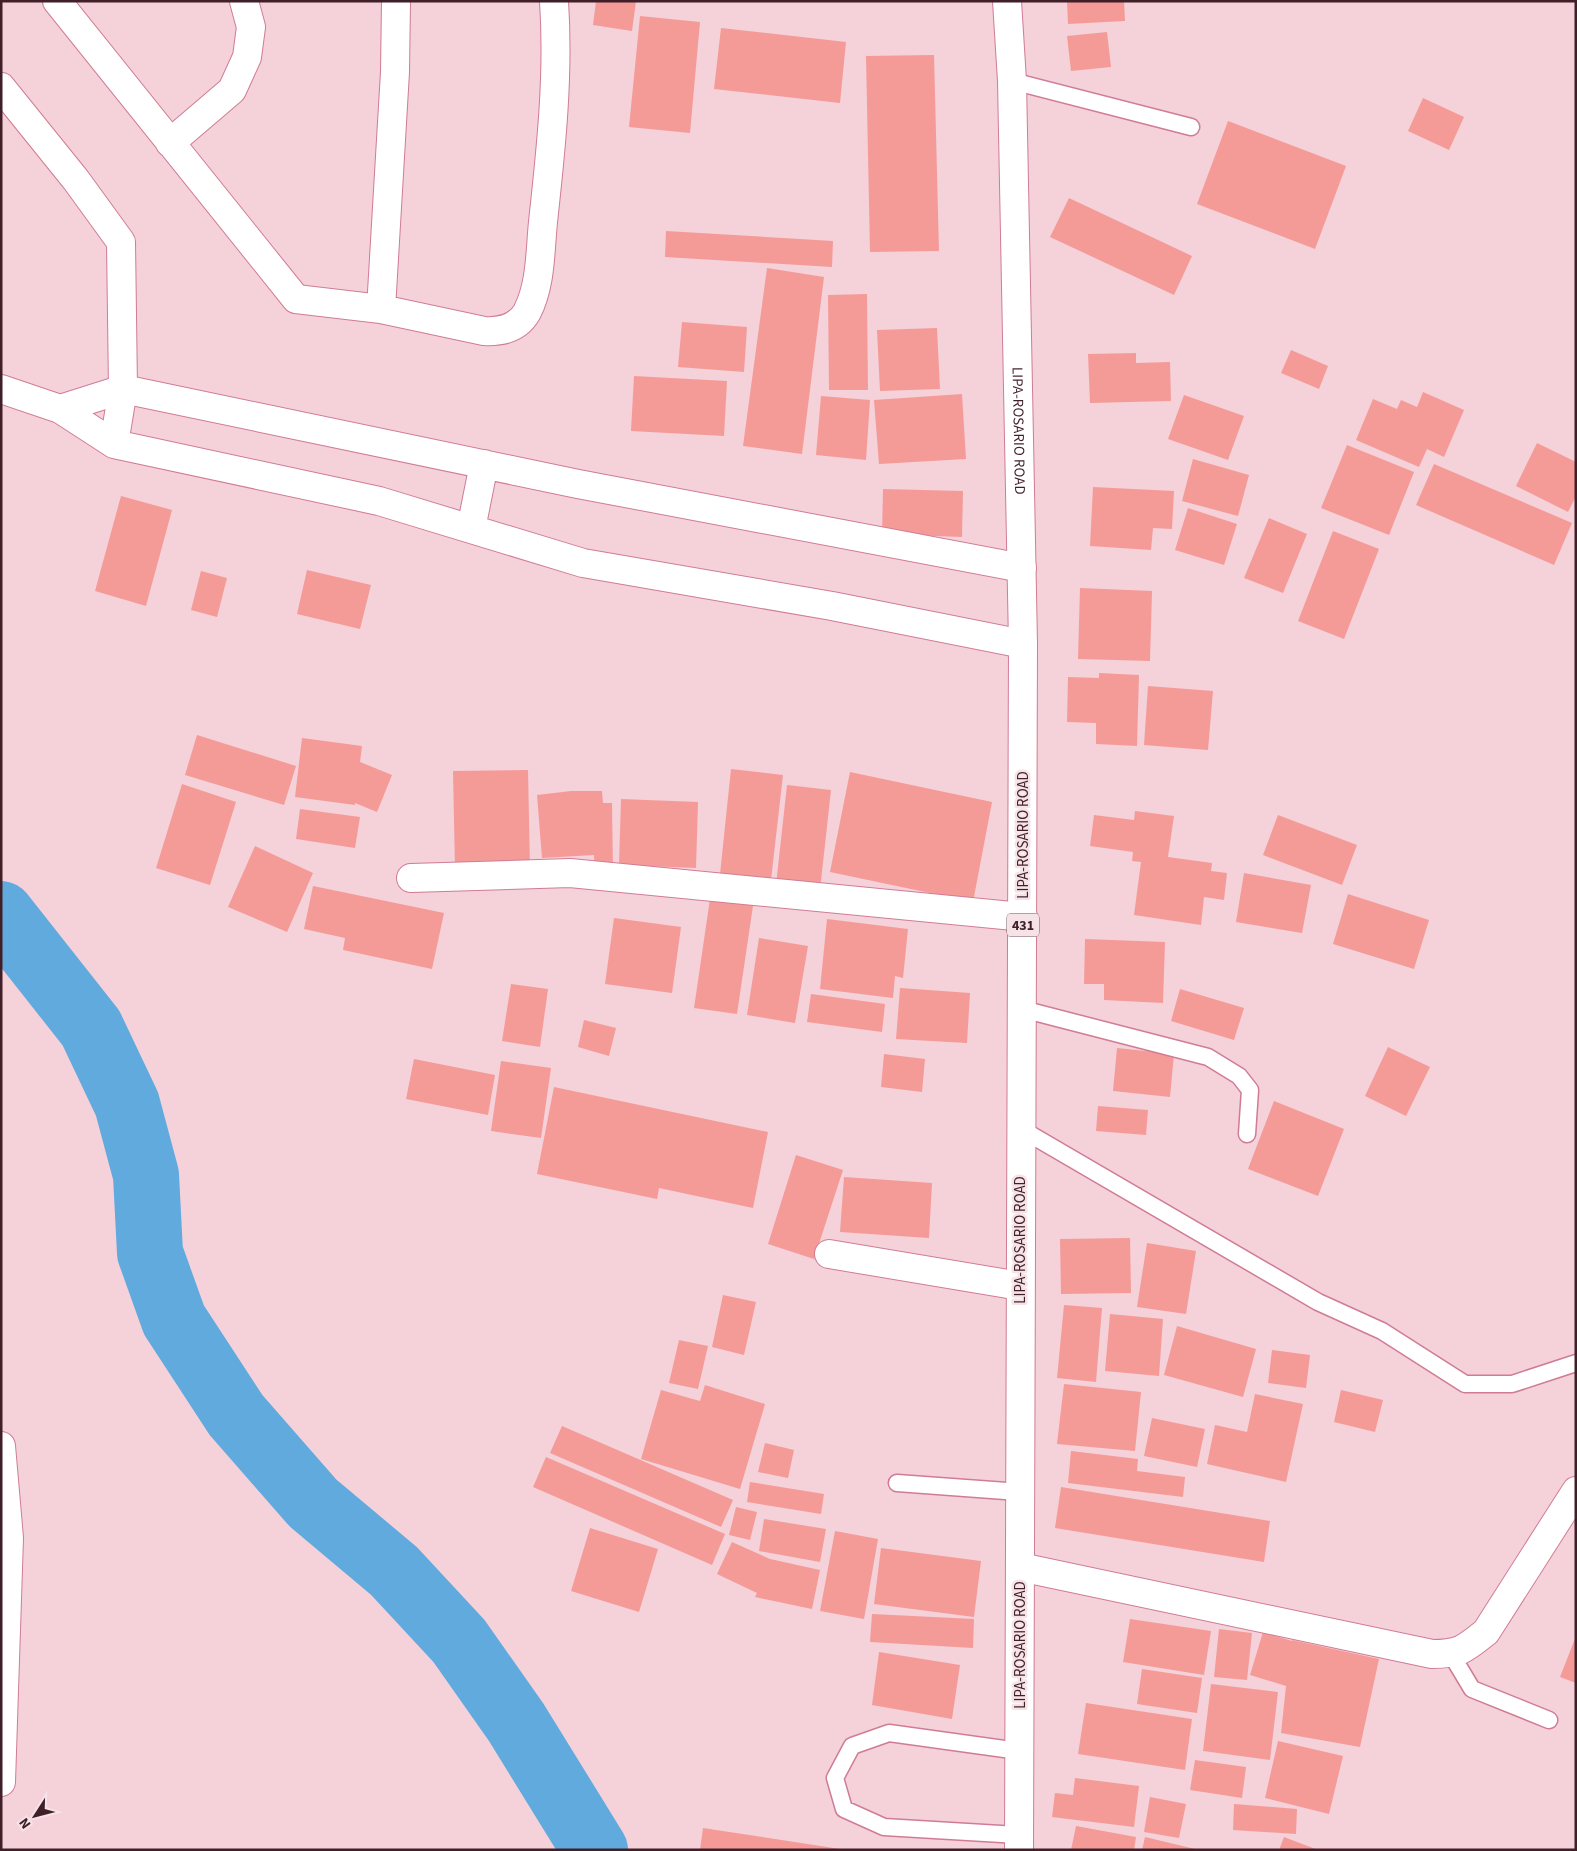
<svg xmlns="http://www.w3.org/2000/svg" width="1577" height="1851" font-family="'Source Sans 3',sans-serif">
<style>
.lines{fill:none;stroke-linecap:round;stroke-linejoin:round}
.river{stroke:#60aade;stroke-width:66}
.building{fill:#f49b98}
.service-casing{stroke:#d07c95;stroke-width:19}
.minor-casing{stroke:#d07c95;stroke-width:30}
.primary-casing{stroke:#d07c95;stroke-width:30}
.service{stroke:#fff;stroke-width:16}
.minor{stroke:#fff;stroke-width:28}
.primary{stroke:#fff;stroke-width:28}
.labels{text-anchor:middle;stroke-width:5;stroke-linejoin:round;paint-order:stroke}
.shield{fill:#f6e3e8;stroke:#775a62;stroke-width:1}
.shield-label{font-size:14px;font-weight:bold;fill:#401f29}
.street-label{font-size:15px;fill:#401f29;stroke:#f6e3e8}
</style>
<rect width="100%" height="100%" fill="#f5d1da"/>
<g class="lines">
<path class="river" d="M1,914L91,1028L127,1104L146,1175L150,1253L174,1320L236,1415L313,1503L394,1571L459,1641L516,1722L595,1850"/>
</g>
<path class="building" d="M596,1H636L632,31L593,25Z
M1067,1H1124L1125,21L1068,24Z
M640,16L700,22L690,133L629,127Z
M721,28L846,42L840,103L714,89Z
M1107,32L1111,67L1071,71L1067,36Z
M934,55L939,251L870,252L866,56Z
M1423,98L1464,117L1449,150L1408,131Z
M1228,121L1346,166L1315,249L1197,204Z
M1069,198L1192,256L1174,295L1050,237Z
M666,231L833,241L832,267L665,257Z
M767,268L824,277L802,454L743,446Z
M867,294L868,390H829L828,295Z
M682,322L747,327L744,372L678,367Z
M937,328L940,389L880,391L877,330Z
M1291,350L1328,366L1319,389L1281,373Z
M1136,353V363L1170,362L1171,401L1090,403L1088,354Z
M634,376L727,381L724,436L631,431Z
M1423,392L1464,410L1444,457L1427,449L1419,467L1356,440L1373,399L1397,409L1401,400L1417,407Z
M962,394L966,459L879,464L874,400Z
M1184,395L1244,416L1228,460L1168,439Z
M821,396L870,400L866,460L816,455Z
M1537,443L1576,462V496L1568,512L1516,486Z
M1347,445L1414,472L1389,535L1321,508Z
M1193,459L1249,475L1238,516L1182,501Z
M1434,464L1572,523L1554,565L1416,505Z
M1093,487L1174,491L1172,529L1153,528L1151,550L1090,546Z
M883,489L963,491L962,537L882,534Z
M121,496L172,510L146,606L95,591Z
M1188,508L1237,524L1224,565L1175,550Z
M1269,518L1307,534L1283,593L1244,578Z
M1333,531L1379,549L1344,639L1298,621Z
M307,570L371,585L360,629L297,614Z
M201,571L227,578L217,617L191,610Z
M1080,588L1152,591L1150,661L1078,659Z
M1099,673L1139,675L1137,746L1096,744V723L1067,722L1068,677L1099,678Z
M1148,686L1213,691L1208,750L1144,745Z
M197,735L296,766L284,805L185,775Z
M302,738L362,746L360,762L392,775L377,812L355,803V805L295,797Z
M731,769L783,775L771,880L720,874Z
M528,770L530,868L455,869L453,771Z
M850,772L992,802L973,902L830,872Z
M182,784L236,802L210,885L156,868Z
M787,785L831,790L820,890L776,885Z
M571,791H602L603,803H612L613,872L595,873L594,855L542,858L537,795Z
M621,799L698,802L696,868L619,865Z
M300,809L360,817L355,848L296,839Z
M1135,811L1174,816L1168,857L1212,863L1211,871L1227,873L1224,900L1204,897L1201,925L1134,915L1141,862L1132,861L1133,852L1090,846L1094,815L1134,820Z
M1278,815L1357,845L1342,885L1263,855Z
M255,846L313,873L287,932L228,907Z
M1244,873L1311,885L1302,933L1236,922Z
M313,886L444,913L432,969L343,950L345,938L304,929Z
M711,892L754,899L737,1014L694,1008Z
M1348,894L1429,920L1414,969L1333,944Z
M614,918L681,927L672,993L605,984Z
M827,919L908,929L903,978L895,976L893,998L820,989Z
M759,938L808,946L795,1023L747,1015Z
M1085,939L1165,942L1163,1003L1104,1000V984H1084Z
M511,984L548,989L540,1047L502,1041Z
M900,988L970,993L967,1043L896,1039Z
M1180,989L1244,1008L1234,1040L1171,1021Z
M811,994L885,1004L882,1032L807,1022Z
M584,1020L616,1028L609,1056L578,1047Z
M1388,1047L1430,1067L1406,1116L1365,1096Z
M1117,1048L1174,1054L1170,1097L1113,1091Z
M884,1054L925,1059L922,1092L881,1087Z
M414,1059L495,1075L488,1115L406,1099Z
M501,1061L551,1068L541,1138L491,1131Z
M554,1087L768,1132L753,1208L659,1188L657,1199L537,1174Z
M1274,1101L1344,1129L1318,1196L1248,1169Z
M1098,1106L1148,1110L1146,1135L1096,1131Z
M796,1155L843,1170L814,1259L768,1244Z
M844,1177L932,1183L929,1238L840,1232Z
M1130,1238L1131,1293L1061,1294L1060,1239Z
M1147,1243L1196,1251L1186,1314L1137,1307Z
M723,1295L756,1302L744,1355L712,1347Z
M1064,1305L1102,1308L1096,1382L1057,1378Z
M1110,1314L1163,1319L1159,1376L1105,1371Z
M1177,1326L1256,1349L1243,1397L1164,1375Z
M679,1340L708,1346L698,1389L669,1383Z
M1272,1350L1310,1355L1306,1388L1268,1383Z
M1064,1384L1141,1392L1135,1451L1057,1444Z
M705,1385L765,1404L740,1489L641,1459L661,1390L700,1401Z
M1341,1390L1383,1400L1375,1432L1334,1422Z
M1255,1394L1303,1404L1286,1482L1207,1464L1215,1425L1247,1432Z
M1152,1418L1205,1429L1197,1467L1144,1456Z
M562,1426L733,1500L721,1527L550,1453Z
M765,1443L794,1450L788,1478L758,1472Z
M1071,1451L1138,1459L1137,1471L1185,1477L1183,1497L1068,1483Z
M546,1457L725,1534L712,1565L533,1487Z
M750,1482L824,1494L821,1514L747,1502Z
M1061,1487L1270,1521L1264,1562L1055,1528Z
M736,1507L757,1512L750,1540L729,1535Z
M764,1519L826,1529L820,1562L759,1551Z
M590,1528L658,1549L639,1612L571,1591Z
M835,1531L878,1539L864,1619L820,1611Z
M732,1542L770,1559L820,1570L812,1609L755,1597L757,1593L717,1574Z
M881,1548L981,1561L974,1617L874,1604Z
M872,1614L974,1619L973,1648L870,1642Z
M1130,1619L1211,1631L1204,1675L1123,1662Z
M1219,1629L1252,1633L1247,1680L1214,1677Z
M1263,1632L1292,1641V1640L1379,1659L1360,1747L1281,1733L1286,1686L1250,1675Z
M1576,1636V1683L1560,1677Z
M879,1652L960,1665L952,1719L872,1705Z
M1142,1669L1202,1678L1197,1713L1137,1704Z
M1211,1684L1278,1692L1270,1760L1203,1751Z
M1086,1703L1192,1719L1185,1770L1078,1754Z
M1278,1741L1343,1756L1329,1814L1265,1798Z
M1195,1760L1246,1767L1242,1798L1190,1790Z
M1075,1778L1139,1786L1134,1827L1052,1817L1055,1793L1073,1795Z
M1150,1797L1186,1804L1179,1838L1144,1832Z
M1234,1804L1297,1809L1296,1834L1233,1830Z
M1076,1826L1136,1837L1134,1850H1071Z
M703,1828L840,1849V1850H700Z
M1145,1837L1195,1849V1850H1142Z
M1284,1837L1318,1850H1279Z"/>
<g class="lines">
<defs>
<path id="service" d="M1012,81L1191,127
M1022,1009L1208,1057L1239,1076L1250,1090L1247,1134
M1021,1129L1318,1302L1382,1331L1465,1384H1512L1576,1363
M897,1483L1020,1492
M1451,1654L1472,1689L1549,1720
M1019,1751L889,1733L852,1746L835,1778L844,1809L884,1827L1019,1835"/>
<path id="minor" d="M57,1L296,299L381,309L484,331C501,332 518,328 527,312C541,285 540,252 543,222C551,149 559,75 554,1
M1,87L76,180L121,242L123,389L114,444
M170,143L232,90L247,57L251,27L244,1
M381,309L395,72L396,1
M1,389L60,409L114,444L379,501L583,563L832,606L1023,644
M60,409L123,389L578,484L1022,568
M471,529L484,464
M411,878L570,873L1023,917
M829,1254L1020,1286
M1,1446L9,1538L1,1782
M1020,1567L1432,1654C1460,1654 1465,1649 1486,1632L1576,1491"/>
<g id="primary">
<path id="s1" d="M1007,1L1012,81L1023,644L1019,1850"/>
</g>
</defs>
<use href="#service" class="service-casing"/>
<use href="#minor" class="minor-casing"/>
<use href="#primary" class="primary-casing"/>
<use href="#service" class="service"/>
<use href="#minor" class="minor"/>
<use href="#primary" class="primary"/>
</g>
<g class="labels">
<rect class="shield" x="1007" y="913.5" width="32" height="23" rx="4"/>
<g class="shield-label">
<text x="1023" y="930">431</text>
</g>
<g class="street-label">
<text dy="5" stroke="none"><textPath href="#s1" startOffset="430">LIPA-ROSARIO ROAD</textPath></text>
<text transform="translate(1023 835) rotate(-90)" y="5">LIPA-ROSARIO ROAD</text>
<text transform="translate(1020 1240) rotate(-90)" y="5">LIPA-ROSARIO ROAD</text>
<text transform="translate(1020 1645) rotate(-90)" y="5">LIPA-ROSARIO ROAD</text>
</g>
</g>
<rect width="1577" height="1851" fill="none" stroke="#401f29" stroke-width="5"/>
<g transform="translate(35 1816) rotate(234)" stroke="#f6e3e8" stroke-width="4" paint-order="stroke">
<path d="M0-4L9 19L0 12L-9 19Z" fill="#401f29"/>
<text y="-8" font-size="14" font-weight="bold" text-anchor="middle" fill="#401f29">N</text>
</g>
</svg>
